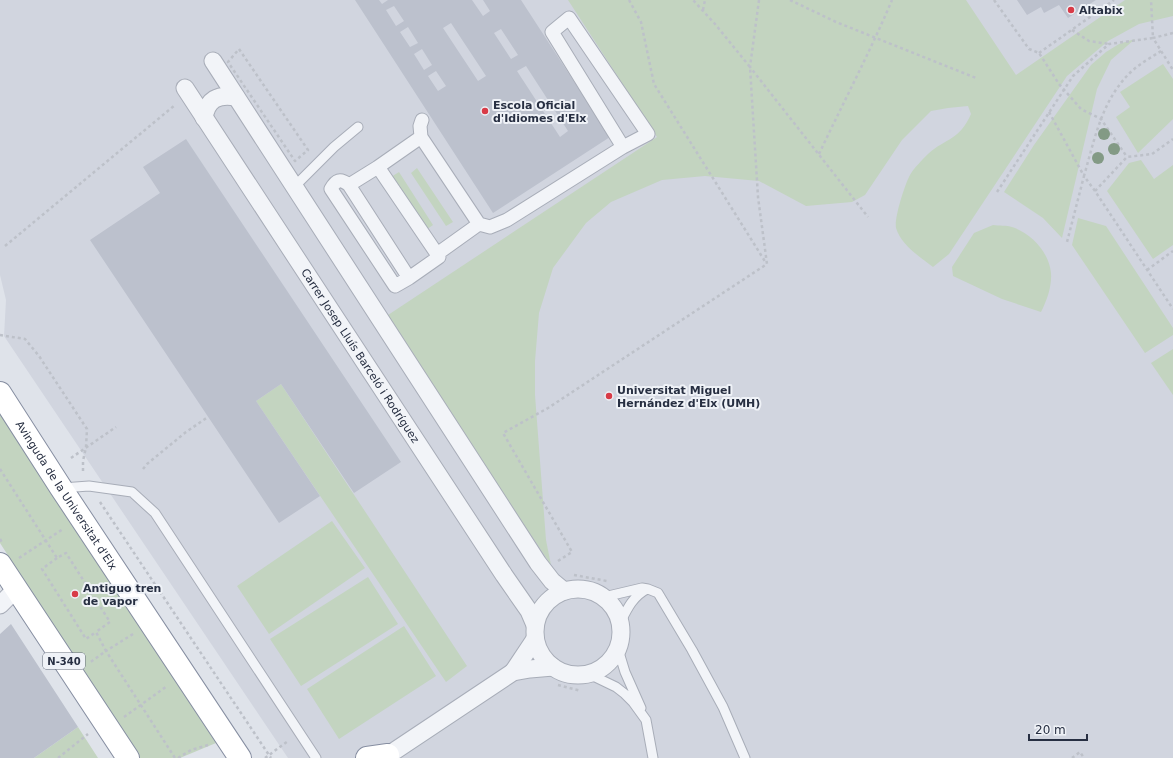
<svg xmlns="http://www.w3.org/2000/svg" width="1173" height="758" font-family="'DejaVu Sans',sans-serif">
<style>
.built{fill:#d1d5df}
.green{fill:#c3d4c0}
.building{fill:#bcc1cd;fill-rule:evenodd}
.lines{fill:none;stroke-linecap:round;stroke-linejoin:round}
.service-casing{stroke:#a8adb8;stroke-width:11}
.pedestrian-casing{stroke:#a8adb8;stroke-width:15}
.minor-casing{stroke:#a8adb8;stroke-width:19}
.trunk-casing{stroke:#868ea1;stroke-width:24}
.path{stroke:#bdc1c9;stroke-width:2.5;stroke-dasharray:3 3;stroke-linecap:butt}
.service{stroke:#f2f4f8;stroke-width:9}
.pedestrian{stroke:#f2f4f8;stroke-width:13}
.minor{stroke:#f2f4f8;stroke-width:17}
.trunk{stroke:#fff;stroke-width:22}
.tree{fill:#839a85}
.poi-dot{fill:#d83b47;stroke:#eff2f7;stroke-width:1.5}
.labels{text-anchor:middle;stroke-width:4;stroke-linejoin:round;paint-order:stroke}
.shield{fill:#eff2f7;stroke:#636a78;stroke-width:1}
.shield-label{font-size:10px;font-weight:bold;fill:#272f42}
.poi-label{font-size:11px;font-weight:bold;fill:#272f42;stroke:#eff2f7;text-anchor:start}
.street-label{font-size:11px;fill:#272f42;stroke:#eff2f7}
</style>
<rect width="100%" height="100%" fill="#dfe3ea"/>
<path class="built" d="M0,0H1173V758H288L4,336L6,300L0,275Z"/>
<path class="green" d="M568,0H966L1016,75L1125,0H1173V16L1139,24L1108,41L1067,76L949,254L933,267C920,257 901,245 896,228C894,218 905,184 910,175C914,168 922,160 928,154C947,137 959,141 971,114L968,106L948,108L931,111L902,140L865,195L852,202L806,206L759,181L705,176L662,180L611,202L586,223L553,268L539,313L535,361V395L546,540L551,565L385,317L657,137Z
M1135,39L1111,60L1097,89L1062,238L1043,218L1004,192L1034,145L1091,65L1106,52L1119,44Z
M1163,64L1173,79V119L1138,153L1116,117L1130,107L1120,92Z
M1141,160L1154,179L1173,165V245L1153,259L1107,191L1129,163Z
M417,168L453,222L446,226L411,173Z
M399,172L433,225L426,230L391,177Z
M1078,218L1106,226L1173,328V335L1145,353L1072,245Z
M993,225C999,226 1007,225 1012,227C1031,233 1049,252 1051,273C1052,286 1047,300 1041,312L1002,299L953,276L952,267L974,233Z
M1173,349V395L1151,363Z
M281,384L467,666L446,682L256,401Z
M0,408L216,743L180,758H139L0,543Z
M332,521L365,568L269,634L237,586Z
M368,577L398,624L301,686L270,639Z
M404,626L436,676L339,739L307,689Z
M78,727L98,758H34Z"/>
<path class="building" d="M355,0H379L382,4L388,0H472L483,16L490,11L483,0H521L610,137L493,213ZM394,6L404,21L396,26L386,10ZM451,23L486,76L478,81L443,28ZM408,27L418,43L410,47L400,32ZM501,29L518,55L511,59L494,33ZM422,49L432,65L424,70L414,54ZM526,66L568,131L560,137L517,71ZM436,71L446,86L438,91L428,76Z
M1017,0H1096L1068,18L1059,5L1044,13L1041,7L1027,15Z
M186,139L401,462L354,493L281,384L256,401L320,496L279,523L90,240L160,193L143,167Z
M11,624L78,727L34,758H0V634Z"/>
<g class="lines">
<defs>
<path id="service" d="M294,187L334,147L358,127
M62,488L89,486L132,492L155,513L316,758
M604,597L642,588L648,589L658,593L692,650L723,707L745,758
M620,623C627,609 633,596 647,589
M618,649L625,672L641,708
M589,674L616,687L625,694L633,702L646,720L653,758"/>
<path id="pedestrian" d="M421,137L479,224L437,254
M349,185L378,167
M479,224L490,227L507,220L623,147L552,32L569,18L648,134L623,147
M409,278L395,286L331,189C336,180 340,178 349,185L409,278L439,257L378,167L421,137L420,126L422,120"/>
<g id="minor">
<path d="M213,61L538,563L552,581L564,591"/>
<path id="s1" d="M185,88L504,575L529,611L535,625"/>
<path d="M204,118C207,99 218,94 236,97"/>
<circle cx="578" cy="632" r="43"/>
<path d="M0,605L16,589"/>
<path d="M513,672L535,639"/>
<path d="M384,758L513,672L530,669L553,667"/>
</g>
<g id="trunk">
<path id="s2" d="M0,393L61,488L240,758"/>
<path d="M0,564L128,758"/>
<path d="M367,758L388,755"/>
</g>
</defs>
<use href="#service" class="service-casing"/>
<use href="#pedestrian" class="pedestrian-casing"/>
<use href="#minor" class="minor-casing"/>
<use href="#trunk" class="trunk-casing"/>
<path class="path" d="M629,0L641,22L654,84L766,263
M759,0L750,67L868,217
M790,0L836,22L976,78
M994,0L1029,49L1039,53L1059,84L1081,109L1101,119L1127,157
M703,10L705,0
M1072,30L1089,41L1109,44
M1173,33L1153,38L1173,70
M239,49L308,150L295,161L228,62Z
M1161,51C1152,57 1141,63 1133,70C1102,98 1095,138 1084,176L1095,191L1173,309
M1039,53L1114,0
M1049,112L1084,176L1067,242
M819,154C843,103 870,52 892,0
M1095,191L1127,157L1152,154L1173,139
M997,192L1073,76L1109,44L1153,38L1151,0
M5,246L175,105
M1147,270L1173,251
M0,335L25,339L39,356L87,429L86,447L83,461V472
M71,458L116,427
M0,469L57,558L66,553L110,622L96,632L106,651L89,663
M143,469L147,464L186,432L208,417
M100,502L271,758
M0,539L3,544
M19,558L63,529
M57,558L42,569L86,639L96,632
M558,561L572,552L503,433L548,408L767,264L758,197L750,67L715,24L693,0
M574,575L607,581
M133,634L106,651L175,758
M558,685L581,691
M124,717L167,686
M58,758L88,734
M178,758L191,750L208,745
M265,758L288,741
M1072,758L1080,752L1084,758"/>
<use href="#service" class="service"/>
<use href="#pedestrian" class="pedestrian"/>
<use href="#minor" class="minor"/>
<use href="#trunk" class="trunk"/>
</g>
<g class="tree">
<circle cx="1104" cy="134" r="6"/>
<circle cx="1114" cy="149" r="6"/>
<circle cx="1098" cy="158" r="6"/>
</g>
<g class="poi-dot">
<circle cx="1071" cy="10" r="4"/>
<circle cx="485" cy="111" r="4"/>
<circle cx="609" cy="396" r="4"/>
<circle cx="75" cy="594" r="4"/>
</g>
<g class="labels">
<rect class="shield" x="43" y="653" width="42" height="16" rx="3"/>
<g class="shield-label">
<text x="64" y="665">N-340</text>
</g>
<g class="poi-label">
<text x="1079" y="14">Altabix</text>
<text x="493" y="109">Escola Oficial<tspan x="493" dy="13">d'Idiomes d'Elx</tspan></text>
<text x="617" y="394">Universitat Miguel<tspan x="617" dy="13">Hernández d'Elx (UMH)</tspan></text>
<text x="83" y="592">Antiguo tren<tspan x="83" dy="13">de vapor</tspan></text>
</g>
<g class="street-label">
<text dy="4" stroke="none"><textPath href="#s1" startOffset="320">Carrer Josep Lluís Barceló i Rodríguez</textPath></text>
<text dy="4" stroke="none"><textPath href="#s2" startOffset="122">Avinguda de la Universitat d'Elx</textPath></text>
</g>
</g>
<path d="M1029 734v6h58v-6" fill="none" stroke="#272f42" stroke-width="2"/>
<text x="1035" y="734" font-size="12" fill="#272f42" stroke="#eff2f7" stroke-width="3" paint-order="stroke">20 m</text>
</svg>
